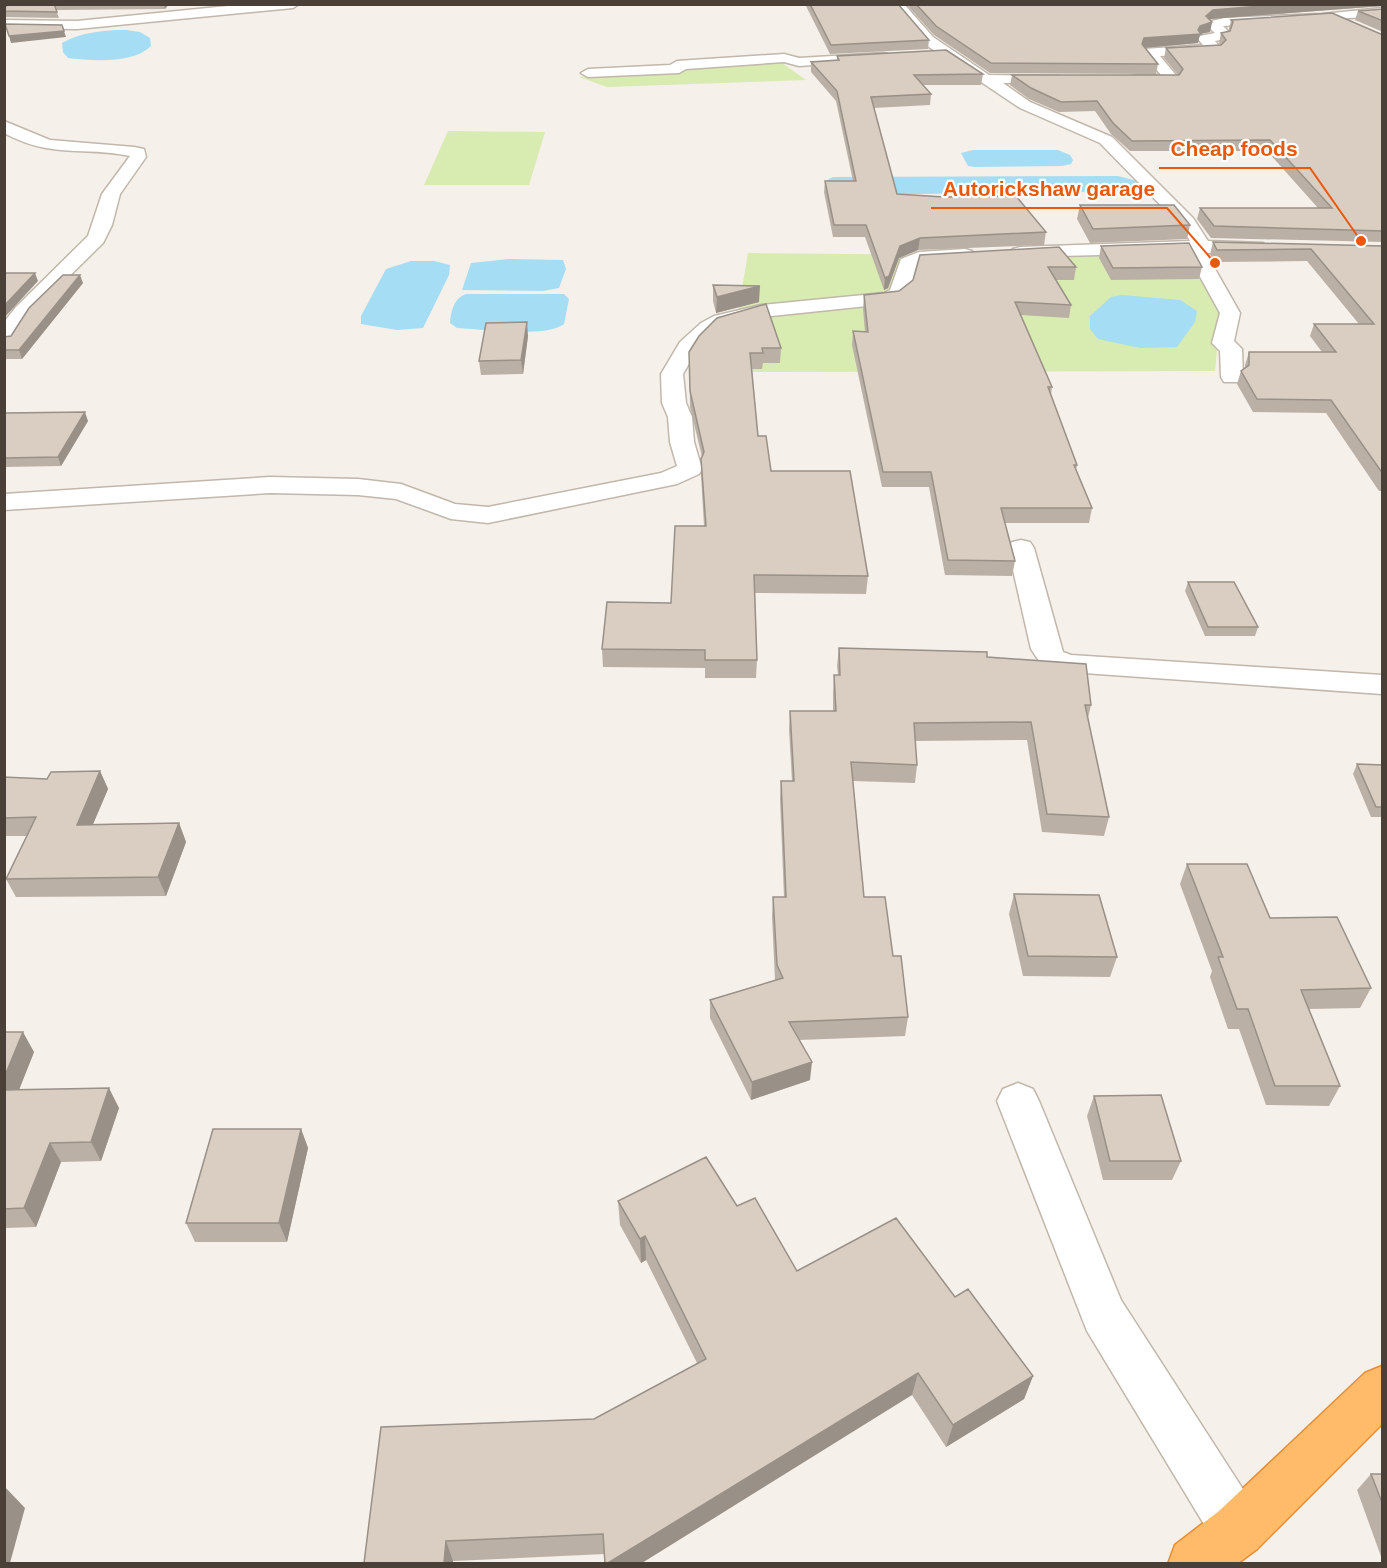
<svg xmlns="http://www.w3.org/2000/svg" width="1387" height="1568" font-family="Helvetica,sans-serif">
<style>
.green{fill:#d8ebb1}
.water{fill:#a4ddf4}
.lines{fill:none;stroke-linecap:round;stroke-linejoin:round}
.street-casing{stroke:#c1b7ab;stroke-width:3}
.highway-casing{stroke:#e58e34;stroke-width:3}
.street{fill:#fff;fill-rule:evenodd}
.highway{fill:#ffbb6a;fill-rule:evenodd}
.wall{fill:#bbb0a6}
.shaded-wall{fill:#999087}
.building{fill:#dacdc1;stroke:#999087;stroke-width:1.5}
.leader{fill:none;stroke:#e8590c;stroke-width:2}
.callout-dot{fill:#e8590c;stroke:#fff;stroke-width:2}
.callout-label{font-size:21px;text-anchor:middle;font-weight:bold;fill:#e8590c;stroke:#fff;stroke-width:4.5;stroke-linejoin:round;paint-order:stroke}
</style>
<rect width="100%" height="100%" fill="#f5f0e9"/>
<path class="green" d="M782,63L806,80L607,87L579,77Z
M448,131L545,132L529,185H424Z
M748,253L1190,257L1221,309L1215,371L728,372Z"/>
<path class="water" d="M126,30L140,32L150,38L151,46C133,64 92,61 68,58L63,52L62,43C82,32 104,30 126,30Z
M973,150H1058L1070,155L1073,160L1071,164L1062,166L975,167L968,166L961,153Z
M1118,176L1137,181L1141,191L839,195L832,193L827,180L833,177Z
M509,259L563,260L566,269L559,288L543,291L462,290L471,263Z
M411,261H434L450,265L449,275L423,328L397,330L361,324V316L386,269Z
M466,294H564L569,299L564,324C547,338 481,329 457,328L450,323C451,311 454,298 466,294Z
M1122,295L1180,300L1197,311L1195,322L1177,347L1140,348L1098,339L1090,329V316L1111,297Z"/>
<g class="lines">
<defs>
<path id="street" d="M248,4H299L293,8L77,29L4,28V20L77,21Z
M891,4H904L933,37L989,75L1060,76L1062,79L1060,82L1055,83H1003L1030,102L1112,137L1193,218L1208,241L1263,243L1266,247L1256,253H1206L1240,313L1234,341L1242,349L1243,377L1240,382H1224L1221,377L1220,351L1212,343L1220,313L1187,253L1013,257L1010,253L1013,249L1020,247L1190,241L1180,225L1100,143L1020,108L923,43Z
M1382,8V16L1223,26L1229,32L1226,39L1215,41L1221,49L1219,52L1160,56L1180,80L1178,83H1134L1127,79L1134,75H1161L1142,52L1144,49L1203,45L1198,39L1200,36L1215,33L1206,25L1208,22L1224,18L1322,14Z
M883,53L888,54V60L799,66L784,62L686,69L679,73L588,77L581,73L588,69L670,65L677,61L784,54L799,58Z
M4,121L50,140L134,147L144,149L146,157L120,194L112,225L103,243L30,315L12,343L4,344V322L16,307L88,236L102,194L130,156C83,146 52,159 4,133Z
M965,249L972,251L975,255L972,259L917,266L909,293L896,303L761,317L728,325L715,331L697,350L683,374L686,403L692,417L694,442L702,469L699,474L677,484L488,523L451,519L396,499L358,495L270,493L4,510V494L270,477L358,479L401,484L455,504L488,507L661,473L677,466L670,442L668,417L662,403L661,374L680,342L701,323L714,316L761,305L884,293L890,290L901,259L919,252Z
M1021,540L1030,542L1034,548L1063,652L1071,655L1382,675V694L1055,671L1041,664L1031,649L1008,548L1012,542Z
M1018,1083L1033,1089L1039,1101L1121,1300L1257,1511L1264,1530L1257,1549L1238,1556L1219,1549L1087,1331L997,1101L1003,1089Z"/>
<path id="highway" d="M1382,1366V1424L1257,1549L1237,1564H1168L1175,1545L1219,1511L1365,1373Z"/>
</defs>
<use href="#street" class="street-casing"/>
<use href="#highway" class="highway-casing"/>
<use href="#street" class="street"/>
<use href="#highway" class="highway"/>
</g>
<path class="wall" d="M9,4H169L165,9L56,10L59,18L4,17V8Z
M805,4H898L929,40L928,49L830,54Z
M906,4H1383V6L1211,19L1210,20L1212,22L1210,32L1200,34L1198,43L1145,48L1158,64L1156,74L990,73L934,35Z
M1383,9V32L1355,20L1358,11Z
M1231,20L1383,35V242L1211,238L1197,219L1200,208H1318L1267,151H1130L1111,134L1095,111L1059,112L1029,99L1010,85L1012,75H1178L1164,58L1166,48L1220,45L1219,43L1221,33L1230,31L1229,29Z
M837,56L983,74L981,85H923L931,94L930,105L873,108L897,194L1046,232L1044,245L918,250L899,258L888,288L884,290L865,237H833L824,192L825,181H853L836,101L811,72V62L837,61Z
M1080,205L1190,225L1187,239L1090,243L1077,219Z
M1213,242L1383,246V491H1379L1326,413L1253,412L1237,384L1241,371L1245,368V365L1249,352H1322L1310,336L1314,324H1359L1307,261L1214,262L1210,254Z
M1101,246L1202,267L1199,279L1111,280L1099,258Z
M920,255L1076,267L1074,280H1056L1071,305L1069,318L1021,315L1052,387L1051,395L1077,465L1076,470L1092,508L1089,523H1005L1015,561L1012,576L945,575L929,487H882L852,345L853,331L865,332L863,309L864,295L899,291L913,280Z
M83,283L22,359H4V337L11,336Z
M713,285L759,302L716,313L713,301Z
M766,304L781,348L780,363H763L762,369H752L758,436L771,471L868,576L866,594L755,593L757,660L756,678H705V668L603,667L602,649L671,603L704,526L701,475L702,457L690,407L689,352Z
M528,336L523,374L481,375L479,361Z
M4,413L88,421L61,466L4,467Z
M1188,582L1258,627L1255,636H1205L1185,591Z
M839,648L987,657L1091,705L1088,718L1109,817L1104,836L1042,832L1027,740L915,741L917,765L915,783L853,781L864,897L893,956L908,1017L905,1036L799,1040L810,1080L751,1100L710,1018V1000L775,980L772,916L773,897H784L780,799L781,781H792L789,729L790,711H833V693L834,675H838L837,666Z
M1357,764L1383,765V817H1371L1353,774Z
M100,771L108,789L93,824L179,823L186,842L166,896L16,897L6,879L27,836H4V777L47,779Z
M1187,864L1270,918L1371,988L1360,1008L1309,1009L1340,1086L1329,1106L1266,1105L1239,1029H1228L1210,977L1212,971L1180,884Z
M1014,894L1117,957L1110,977L1023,976L1009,914Z
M4,1032L34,1052L19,1090L119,1108L101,1161L61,1162L36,1227L4,1228Z
M1094,1096L1181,1161L1172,1180H1103L1087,1116Z
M301,1129L308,1148L287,1242H195L186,1223Z
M618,1201L737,1206L797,1271L955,1297L1033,1376L1024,1399L946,1447L912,1395L605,1554L453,1561L364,1563L594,1419L697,1363L646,1260L641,1263L620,1225Z
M1371,1474H1383V1562L1357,1490Z"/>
<path class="shaded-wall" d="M164,4H169L165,9Z
M1283,4H1382V6L1211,19L1204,25L1212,22L1210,32L1200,34L1198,43L1142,48L1140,53L1144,38L1206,16L1213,10Z
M64,31L66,37L11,43L9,36Z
M920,238L918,250L899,258L888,288L884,290L885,278L900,246Z
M35,273L38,281L4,318V306Z
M80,275L83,283L22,359L19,350Z
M760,286L759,302L716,313L717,297Z
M527,322L528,336L523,374L521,360Z
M85,412L88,421L61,466L58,457Z
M100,771L108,789L85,843L77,825Z
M179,823L186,842L166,896L158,877Z
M23,1032L34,1052L11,1110L4,1100V1078Z
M812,1062L810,1080L751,1100L752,1082Z
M109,1088L119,1108L101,1161L91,1142Z
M301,1129L308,1148L287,1242L279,1223Z
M50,1143L61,1162L36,1227L24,1208Z
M645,1236L646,1260L641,1263L640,1239Z
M918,1373L912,1395L642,1563H608Z
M1033,1376L1024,1399L946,1447L953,1425Z
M4,1486L25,1508L10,1563H4Z
M446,1541L453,1561V1563H444Z"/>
<path class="building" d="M9,4H54L57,12L4,11V8Z
M810,4H898L929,40L831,45Z
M916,4H1283L1213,10L1206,16L1212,22L1200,26L1198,30L1201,34L1144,38L1142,44L1158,64L991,63L936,26Z
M1383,9V21L1358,11Z
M1332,13L1383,35V231L1214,226L1200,208H1332L1270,140L1132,141L1113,123L1097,101L1061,102L1031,88L1012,75H1179L1183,69L1166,48L1221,45L1226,40L1221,33L1230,31L1233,22L1231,20Z
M5,24L62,25L64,31L9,36Z
M946,50L983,74L914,75L931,94L871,97L897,194L944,197L1016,196L1046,232L920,238L900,246L889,276L885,278L866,225H834L825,181H856L837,91L811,62L839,60L837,56Z
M1080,205H1174L1190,225L1093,229Z
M1213,242L1383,246V474L1331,400L1257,399L1241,371L1249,365V352H1336L1314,324H1374L1311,249L1217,250Z
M1189,243L1202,267L1113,268L1101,246Z
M1059,247L1076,267H1048L1071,305L1015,302L1052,387H1048L1077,465H1074L1092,508H1001L1015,561L948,560L931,472H883L853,331L868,332L864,295L899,291L913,280L920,255Z
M4,273H35L4,306Z
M63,275H80L19,350H4V337L11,336L29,308Z
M713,285L760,286L717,297Z
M766,304L781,348H762L763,353H750L758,436H766L771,471H850L868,576L754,575L757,660H705V650L602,649L607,602L671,603L675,526H706L701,459L704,452L690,391L689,352L699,336L717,318Z
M527,322L521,360L479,361L486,323Z
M85,412L58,457L4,458V413Z
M1188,582H1234L1258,627H1208Z
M839,648L987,652V657L1086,664L1091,705H1085L1109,817L1047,814L1031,722L914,723L917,765L851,762L864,897H885L893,956H901L908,1017L789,1022L812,1062L752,1082L710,1000L783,978L777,965L773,897H786L781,781H794L790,711H836L834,675H840Z
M1357,764L1383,765V807H1376Z
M100,771L77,825L179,823L158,877L6,879L36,817L4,818V777L47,779L51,772Z
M1187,864H1247L1270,918L1337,917L1371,988L1301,990L1340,1086H1275L1248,1009H1237L1218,957H1223Z
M1014,894L1099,895L1117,957L1028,956Z
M4,1032H23L4,1078Z
M109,1088L91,1142L50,1143L24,1208L4,1209V1090Z
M1161,1095L1181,1161H1110L1094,1096Z
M213,1129H301L279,1223H186Z
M706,1157L737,1206L755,1198L797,1271L896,1218L955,1297L968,1289L1033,1376L953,1425L918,1373L608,1563H605L603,1534L446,1541L444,1563H364L381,1427L594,1419L706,1359L645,1236L640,1239L618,1201Z
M1371,1474H1383V1505Z"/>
<path class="leader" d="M1361 241L1310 168H1159M1215 263L1167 208H931"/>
<g class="callout-dot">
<circle cx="1361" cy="241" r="6"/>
<circle cx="1215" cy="263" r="6"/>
</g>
<g class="callout-label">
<text x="1234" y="156">Cheap foods</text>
<text x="1049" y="196">Autorickshaw garage</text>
</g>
<rect width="1387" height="1568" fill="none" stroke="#4a4037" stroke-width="12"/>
</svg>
